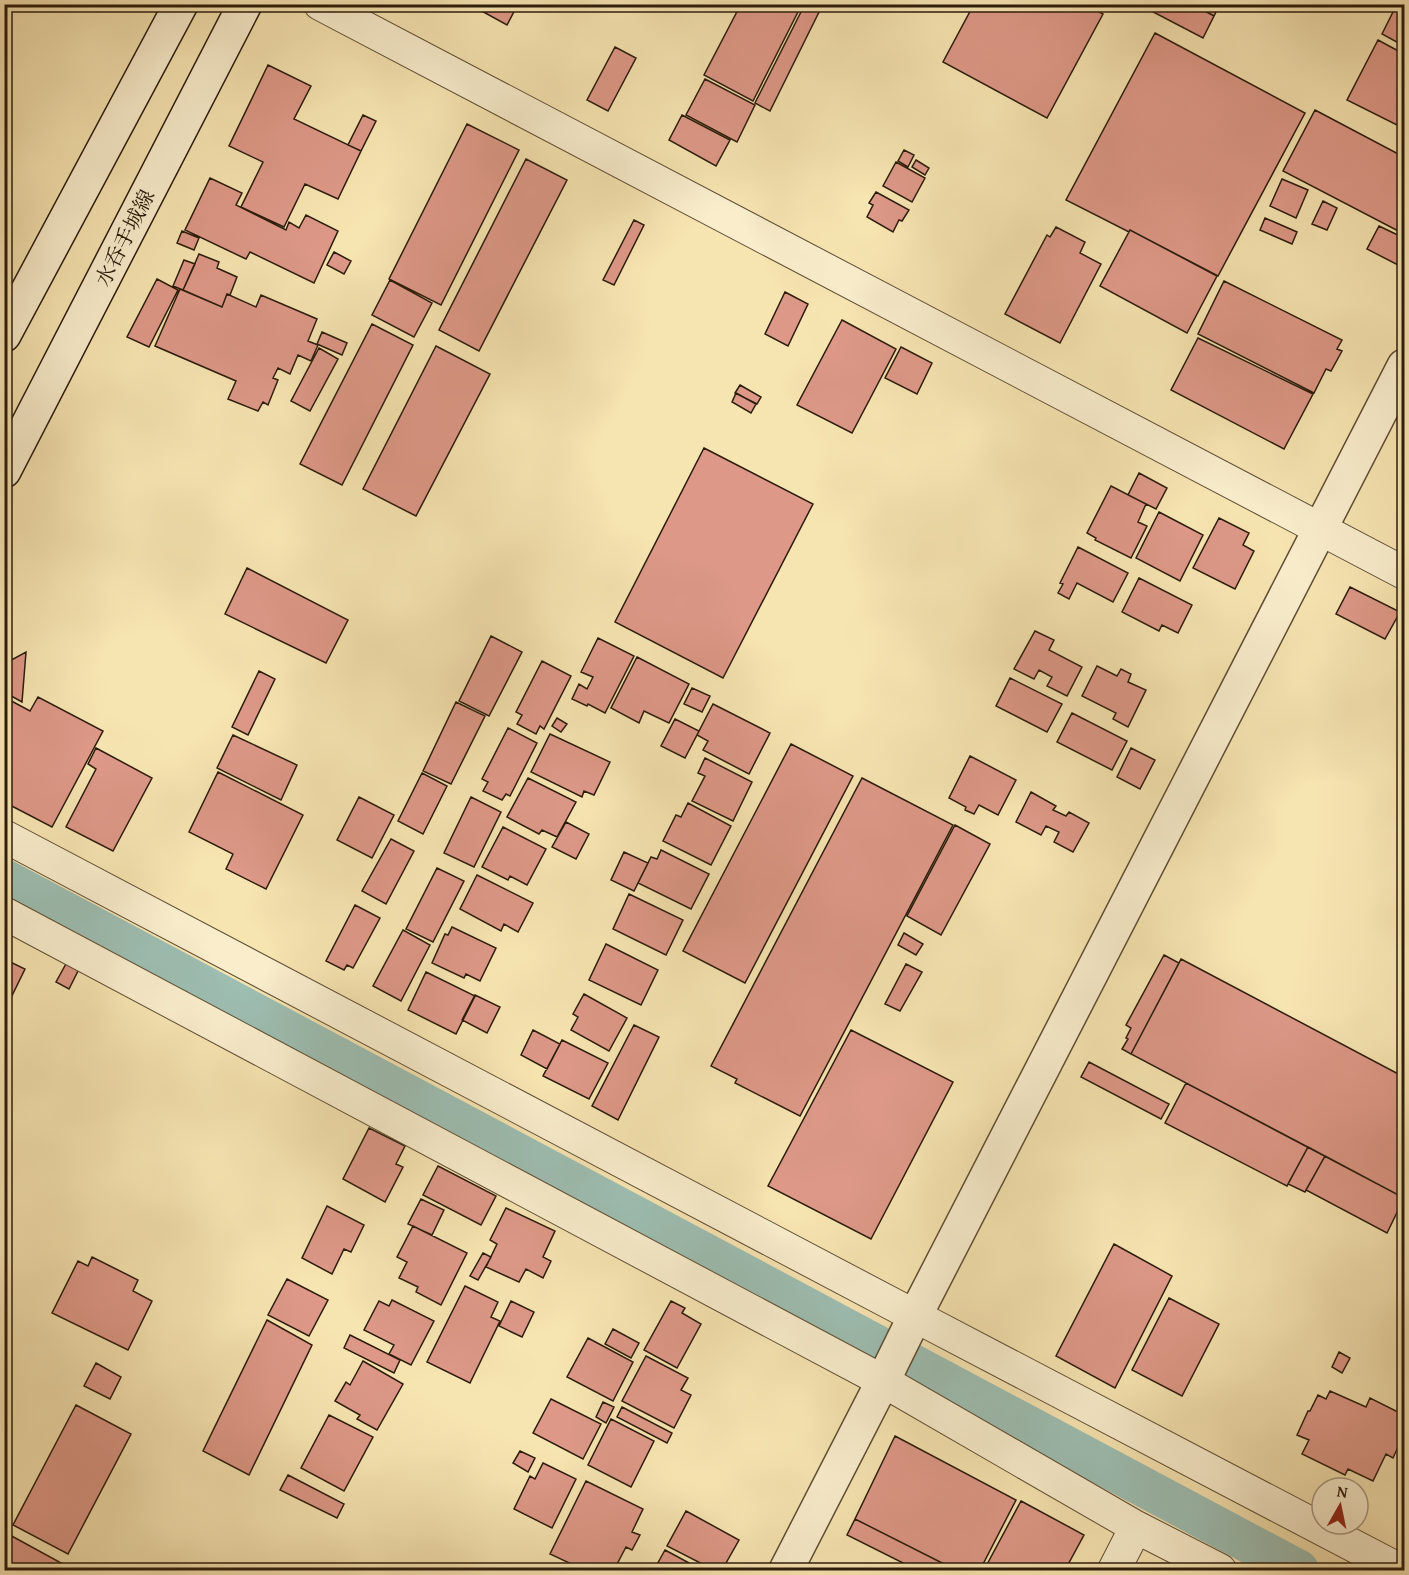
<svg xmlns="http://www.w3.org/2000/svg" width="1409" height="1575" font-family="'Gentium Book Plus','Noto Serif JP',serif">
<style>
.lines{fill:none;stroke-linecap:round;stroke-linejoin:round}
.canal{stroke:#9dbeb2;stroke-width:40}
.building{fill:#dd9887;stroke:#2c1c0b;stroke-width:1.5}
.minor-casing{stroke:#5e4e34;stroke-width:34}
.tertiary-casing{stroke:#5e4e34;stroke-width:36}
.secondary-casing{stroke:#2c1c0b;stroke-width:36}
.minor{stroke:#f9edcc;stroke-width:32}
.tertiary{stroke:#f9edcc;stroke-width:33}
.secondary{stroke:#f9edcc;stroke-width:33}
.labels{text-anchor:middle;stroke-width:5;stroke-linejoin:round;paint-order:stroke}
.street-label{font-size:21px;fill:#2c1c0b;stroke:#f9edcc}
</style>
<rect width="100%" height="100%" fill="#f6e4b1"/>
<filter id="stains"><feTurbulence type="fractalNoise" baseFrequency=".00333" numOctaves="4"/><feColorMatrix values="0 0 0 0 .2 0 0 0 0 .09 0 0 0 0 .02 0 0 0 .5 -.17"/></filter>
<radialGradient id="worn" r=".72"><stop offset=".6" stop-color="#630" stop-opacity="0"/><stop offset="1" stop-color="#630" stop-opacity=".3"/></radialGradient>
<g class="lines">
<path class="canal" d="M4,879C437,1106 866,1341 1299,1570"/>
</g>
<path class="building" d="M469,4H518L507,25Z
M741,4H802L753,101L704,75Z
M805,4H823L770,111L755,103Z
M974,4H1085L1103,14L1047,118L943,62Z
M1138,4H1192L1214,16L1203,38Z
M1192,4H1220L1214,16Z
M1397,4H1404V46L1382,34Z
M1155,33L1305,113L1218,276L1130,230L1129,232L1066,200Z
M1378,40L1404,54V116L1399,126L1347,100Z
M615,47L636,58L608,111L587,100Z
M268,65L311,86L294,119L361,151L338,199L305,184L284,227L241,207L263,162L229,146Z
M705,79L755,105L737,142L686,115Z
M1315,110L1404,157V234L1283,171Z
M363,115L376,121L361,151L348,145Z
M682,115L730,140L716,166L669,140Z
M467,124L519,150L441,305L389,279Z
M904,150L914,155L908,167L898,161Z
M526,159L567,180L479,351L439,330Z
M916,160L929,168L925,175L912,167Z
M896,162L925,178L912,202L883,186Z
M210,178L242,193L236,205L286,230L289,222L299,228L306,215L338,231L314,283L250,252L246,259L185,230Z
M1282,179L1308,190L1296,218L1270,206Z
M876,192L909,210L902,221L899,220L893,232L867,217L873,205L869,203Z
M1323,201L1337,208L1327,230L1312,224Z
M1265,218L1297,232L1292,244L1260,230Z
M634,220L644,225L614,285L603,280Z
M1379,226L1404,238V252L1398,265L1367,249Z
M1056,227L1085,242L1080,253L1101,264L1060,343L1005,314L1047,235L1050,237Z
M1130,230L1217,276L1187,333L1100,286Z
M182,231L199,238L194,250L177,243Z
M334,252L351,261L344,274L327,265Z
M199,254L219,262L217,268L237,277L230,295L227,294L222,307L183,290Z
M184,260L195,264L183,290L173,286Z
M157,279L178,290L149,347L127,337Z
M390,280L432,303L414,337L372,315Z
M1224,281L1342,340L1337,349L1342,351L1331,371L1326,369L1314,393L1198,334Z
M180,289L222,307L227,294L256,307L261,295L317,319L308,341L318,345L311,361L298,355L290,374L278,368L273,378L278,380L268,405L263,402L258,411L228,399L236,381L155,346Z
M785,292L808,304L788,346L765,334Z
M842,320L896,349L852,433L797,405Z
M372,324L413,345L342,485L300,464Z
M322,332L347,343L342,355L317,344Z
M1198,338L1313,394L1284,449L1171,390Z
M436,346L490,374L416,516L363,489Z
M901,347L932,363L917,394L885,378Z
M319,348L338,359L310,411L291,401Z
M740,385L761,397L757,404L735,393Z
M736,393L756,404L751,413L732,402Z
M704,448L813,504L723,678L615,622Z
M1139,473L1167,488L1156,509L1128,495Z
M1111,486L1146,504L1138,522L1147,526L1131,558L1095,540L1096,538L1087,533Z
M1159,512L1203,535L1180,581L1136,558Z
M1219,518L1249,533L1243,545L1254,551L1235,589L1193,568Z
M1078,547L1128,573L1113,602L1077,583L1069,599L1058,593L1063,584L1060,583Z
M247,568L348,620L326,663L225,614Z
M1139,578L1192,605L1178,633L1162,625L1159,631L1122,612Z
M1350,587L1400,612L1385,639L1336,614Z
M1035,631L1054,640L1049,650L1082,667L1067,696L1047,686L1052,677L1039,670L1034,679L1014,669Z
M491,636L522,652L489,716L459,701Z
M598,638L634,656L605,713L588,704L587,706L572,699L579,684L587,689L593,677L581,672Z
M26,652L22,702L4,692V664Z
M637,657L689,684L669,723L644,711L639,723L611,708Z
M542,661L571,676L544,729L540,726L536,734L517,724L522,715L516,712Z
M1097,666L1117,676L1121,669L1131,674L1128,682L1146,690L1128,727L1113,719L1116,713L1082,696Z
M259,671L275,679L248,735L232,727Z
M1010,678L1062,704L1047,732L996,706Z
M692,688L710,696L702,712L684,704Z
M4,697L30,711L38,697L103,731L52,827L4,802Z
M456,702L485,716L451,784L423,771Z
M713,704L770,733L749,774L703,750L708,741L697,735Z
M1072,713L1127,741L1112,770L1057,742Z
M557,718L567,724L561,732L552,726Z
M675,719L699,731L685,758L661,746Z
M508,728L537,743L510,796L506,794L502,800L483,791L488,782L482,779Z
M550,734L610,762L594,795L584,791L582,797L531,772Z
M233,735L297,765L281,800L217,768Z
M791,744L853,776L745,983L683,951Z
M96,748L152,778L113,851L66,827L96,769L88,764Z
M1131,748L1155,760L1140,789L1117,777Z
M970,756L1016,780L998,815L979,805L974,814L965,810L966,807L949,798Z
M705,758L752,782L733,821L692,801L705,776L698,773Z
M218,772L303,815L266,889L226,869L233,854L189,832Z
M422,773L447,786L423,834L398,821Z
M528,778L576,802L557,837L542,830L539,834L507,817Z
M862,778L953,825L800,1116L735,1083L737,1079L711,1066Z
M1031,792L1056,806L1053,810L1066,816L1069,812L1089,823L1073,852L1054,842L1059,832L1046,826L1041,835L1016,822Z
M359,797L394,815L372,858L337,840Z
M471,797L501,812L474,867L444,853Z
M688,803L731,826L711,865L663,841L676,815L681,817Z
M566,822L589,834L576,859L552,847Z
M955,825L990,844L941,935L907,916Z
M503,827L546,849L527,885L510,876L508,880L482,867Z
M391,839L414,851L386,904L362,891Z
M661,850L709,874L691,909L638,883L651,857L657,859Z
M624,852L648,863L634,891L611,880Z
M437,868L464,881L433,942L406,929Z
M477,875L533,903L518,932L504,924L501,931L460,909Z
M629,894L683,920L666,955L613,929Z
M355,905L380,918L353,968L347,965L344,970L326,961Z
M452,927L496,948L480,981L466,974L464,978L432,963L445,934L448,935Z
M403,930L430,945L401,1001L373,986Z
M904,933L923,944L916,955L898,945Z
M606,944L658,970L641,1005L589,980Z
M1164,955L1179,963L1131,1054L1122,1049L1128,1039L1126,1038L1131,1028L1126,1025Z
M4,959L25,969L5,1010H4Z
M1181,959L1404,1077V1198L1131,1054Z
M67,962L79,969L69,989L56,982Z
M906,964L922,972L900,1011L885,1004Z
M426,972L475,996L456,1034L408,1010Z
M584,994L627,1018L609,1051L571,1030L578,1017L573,1014Z
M475,995L500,1007L487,1033L462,1020Z
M634,1025L659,1037L618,1120L592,1106Z
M533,1030L560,1044L547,1069L521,1055Z
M851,1030L953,1082L871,1239L768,1186Z
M562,1040L608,1063L589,1099L543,1076Z
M1089,1062L1169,1104L1161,1119L1081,1077Z
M1186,1083L1308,1147L1287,1186L1165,1123Z
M369,1128L405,1146L396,1164L403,1167L385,1202L343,1179Z
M1308,1147L1325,1156L1305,1192L1288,1184Z
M1325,1156L1404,1198L1387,1233L1306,1190Z
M438,1166L496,1196L481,1225L423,1195Z
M421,1199L444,1210L432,1235L408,1224Z
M327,1206L364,1225L351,1252L344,1249L332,1274L302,1258Z
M506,1208L555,1231L543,1257L551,1261L543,1278L526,1269L519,1282L486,1267L497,1244L490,1240Z
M413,1226L467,1253L441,1305L416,1292L418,1287L399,1278L407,1262L397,1257Z
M1114,1244L1172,1276L1115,1388L1056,1356Z
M483,1253L491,1257L478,1280L470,1276Z
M92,1257L138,1280L133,1291L152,1301L128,1350L52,1313L78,1261L88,1266Z
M287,1279L328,1300L309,1336L268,1315Z
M465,1286L498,1302L491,1317L500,1321L470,1383L427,1362Z
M1169,1298L1219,1324L1182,1396L1132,1370Z
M392,1300L434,1321L411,1365L389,1354L394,1345L364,1330L379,1301L389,1306Z
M511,1301L534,1312L522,1337L499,1326Z
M671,1301L685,1308L682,1313L701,1324L677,1368L644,1350Z
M267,1320L312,1345L249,1475L203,1451Z
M613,1329L639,1343L631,1358L605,1344Z
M350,1335L400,1360L394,1373L344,1348Z
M588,1338L633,1362L613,1401L567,1377Z
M1339,1352L1350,1358L1342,1373L1332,1367Z
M646,1356L688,1378L681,1390L691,1395L674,1428L622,1401Z
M363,1361L403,1384L377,1430L357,1419L360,1415L335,1401L346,1382L350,1385Z
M96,1363L121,1377L110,1399L84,1386Z
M1330,1391L1366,1407L1370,1398L1404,1415V1434L1393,1458L1386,1454L1373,1481L1348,1469L1345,1475L1302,1454L1309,1440L1297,1435L1308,1411H1310L1318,1395L1326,1399Z
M551,1399L601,1424L583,1459L533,1433Z
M603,1402L614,1407L606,1423L596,1417Z
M76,1405L131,1434L68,1554L13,1525Z
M622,1407L672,1433L667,1443L617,1417Z
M329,1415L373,1437L344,1491L301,1468Z
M611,1419L654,1441L631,1487L588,1465Z
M895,1436L1016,1500L980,1570H956L855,1519Z
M520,1451L535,1458L528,1472L513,1463Z
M543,1463L576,1479L552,1528L514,1509L530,1476L535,1479Z
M288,1475L344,1504L337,1518L280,1490Z
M586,1481L643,1509L632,1532L640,1535L632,1550L626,1547L614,1570H584L550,1554Z
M1021,1501L1084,1535L1065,1570H984Z
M686,1511L739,1540L722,1570H714L667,1546Z
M855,1519L956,1570H917L847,1535Z
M8,1534L63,1564L59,1570H4V1541Z
M665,1550L702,1570H660L655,1568Z
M140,1564L151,1570H136Z"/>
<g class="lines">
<defs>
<path id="minor" d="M320,4L1404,573
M4,836L915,1316L1400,1570
M4,913L883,1381L1136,1527L1220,1570
M1114,1570L1136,1527"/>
<path id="tertiary" d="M786,1570L883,1381L915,1316L1404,366"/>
<path id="secondary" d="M4,335L181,4
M4,471L245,4"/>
</defs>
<use href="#minor" class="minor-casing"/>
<use href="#tertiary" class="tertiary-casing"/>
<use href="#secondary" class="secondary-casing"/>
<use href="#minor" class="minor"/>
<use href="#tertiary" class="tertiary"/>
<use href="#secondary" class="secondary"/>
</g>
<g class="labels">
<g class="street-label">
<text transform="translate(125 238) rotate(-63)" y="7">水呑手城線</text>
</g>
</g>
<rect width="1409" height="1575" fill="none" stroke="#f6e4b1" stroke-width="24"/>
<rect x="6" y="6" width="1397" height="1563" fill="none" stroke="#2c1c0b" stroke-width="3"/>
<rect x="12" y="12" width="1385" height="1551" fill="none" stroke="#2c1c0b" stroke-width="1.5"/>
<g transform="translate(1340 1506) rotate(9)"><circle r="28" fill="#f9edcc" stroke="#a7997f" stroke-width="1.5"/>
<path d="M0-4.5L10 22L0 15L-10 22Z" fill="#8f2418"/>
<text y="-9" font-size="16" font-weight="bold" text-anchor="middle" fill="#2c1c0b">N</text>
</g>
<rect width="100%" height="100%" filter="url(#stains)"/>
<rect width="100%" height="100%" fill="url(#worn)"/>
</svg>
